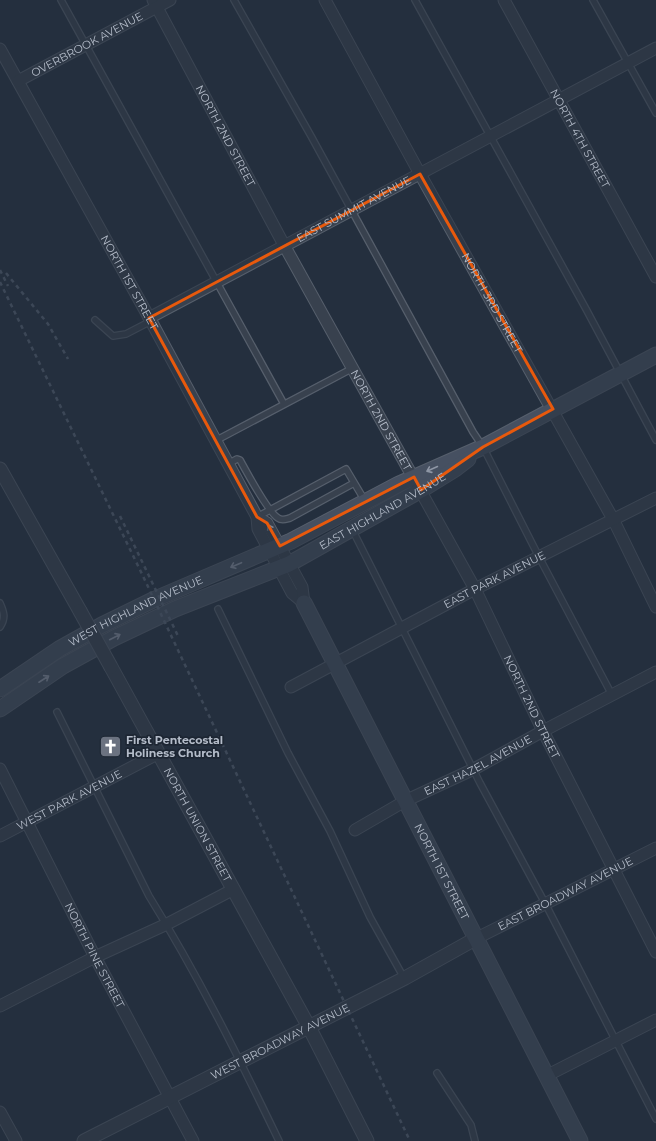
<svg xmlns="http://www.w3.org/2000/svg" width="656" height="1141" font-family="Montserrat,sans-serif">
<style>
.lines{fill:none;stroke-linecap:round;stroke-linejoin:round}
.service-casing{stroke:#565f6c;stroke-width:8}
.minor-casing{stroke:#565f6c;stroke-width:13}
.tertiary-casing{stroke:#565f6c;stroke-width:15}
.secondary-casing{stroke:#565f6c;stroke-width:17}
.service{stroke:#38414e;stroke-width:5.5}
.minor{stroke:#38414e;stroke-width:11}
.tertiary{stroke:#38414e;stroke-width:13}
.secondary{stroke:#465061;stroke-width:15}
.rail{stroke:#5a6575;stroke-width:2.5;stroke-dasharray:4 4;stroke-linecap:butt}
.tertiary-bridge-casing{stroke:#565f6c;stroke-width:15;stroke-linecap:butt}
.tertiary-bridge{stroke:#38414e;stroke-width:13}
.oneway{stroke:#8e96a5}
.oneway2{stroke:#7c8592}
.marked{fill:none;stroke:#e8590c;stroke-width:3;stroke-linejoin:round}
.labels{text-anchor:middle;stroke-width:3.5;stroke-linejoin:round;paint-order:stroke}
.street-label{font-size:11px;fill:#b4bcc9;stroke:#1d2633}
.poi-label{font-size:11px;font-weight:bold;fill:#b4bcc9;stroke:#1d2633;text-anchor:start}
</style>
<rect width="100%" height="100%" fill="#242f3e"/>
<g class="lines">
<defs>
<path id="service" d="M61,0L284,404
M234,0L311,136L473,432L483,447L539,557L612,695
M415,0L586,309L656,440
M593,0L656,113
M95,320L113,336L126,334L151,321
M215,441L353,368
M228,464L237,459L240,460C246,471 269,513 278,518C282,521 286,519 290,518L354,483
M257,517L346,469L365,501
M352,529L480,783L546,905L656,1119
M0,603C4,612 6,618 0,627
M218,609L288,753L330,831L370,917L404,978
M57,712L149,896C198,975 239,1058 279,1141
M437,1073L471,1125L475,1141"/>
<g id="minor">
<path id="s1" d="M153,0L284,245L475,589L543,731L656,952"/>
<path id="s2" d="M325,0L420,174L613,519L656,607"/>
<path id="s3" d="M504,0L656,277"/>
<path id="s4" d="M0,49L151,321L257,517L258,529L292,593L304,603"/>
<path id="s5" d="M18,81L170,0"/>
<path id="s6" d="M149,318L656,48"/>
<path d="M257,517L267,523L302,587L304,603"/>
<path id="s7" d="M291,687L475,589L656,498"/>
<path id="s8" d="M0,769L95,957L193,1141"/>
<path id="s9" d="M355,830L405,801L474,769L543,731L656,672"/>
<path id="s10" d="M0,836L159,753"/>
<path id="s11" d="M475,939L656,848"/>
<path d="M0,1006L95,957L167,924L234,889"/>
<path d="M546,1076L656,1020"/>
<path d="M0,1112L16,1141"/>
</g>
<g id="tertiary">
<path d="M0,469L80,611"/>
<path id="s12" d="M111,667L309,1027L367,1141"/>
<path id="s13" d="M84,1141L405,978L475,939"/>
</g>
<g id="secondary">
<path id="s14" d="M304,603L580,1141"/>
<path id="s15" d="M0,689L59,649L102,625L153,600L291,541L399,484L483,447L656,355"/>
<path id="s16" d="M0,709L63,666L114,638L175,609L289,564L421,490L455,469L468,459"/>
</g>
</defs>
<use href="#service" class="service-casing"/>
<use href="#minor" class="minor-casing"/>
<use href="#tertiary" class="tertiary-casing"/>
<use href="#secondary" class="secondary-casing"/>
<use href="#service" class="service"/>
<use href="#minor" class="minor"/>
<use href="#tertiary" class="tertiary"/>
<use href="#secondary" class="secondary"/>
<path class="rail" d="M0,270L8,286
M6,273L48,324L68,359
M0,282L142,574L410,1141
M120,516L179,638"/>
<defs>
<path id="tertiary-bridge" d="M80,611L111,667"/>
</defs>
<use href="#tertiary-bridge" class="tertiary-bridge-casing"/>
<use href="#tertiary-bridge" class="tertiary-bridge"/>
</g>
<defs><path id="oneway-shaft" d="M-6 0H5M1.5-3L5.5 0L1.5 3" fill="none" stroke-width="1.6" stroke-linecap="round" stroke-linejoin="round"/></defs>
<g class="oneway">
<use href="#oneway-shaft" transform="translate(432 469) rotate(156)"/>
<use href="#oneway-shaft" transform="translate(236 565) rotate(157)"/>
<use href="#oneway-shaft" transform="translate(115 637) rotate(-27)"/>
<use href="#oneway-shaft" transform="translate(44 679) rotate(-33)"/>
</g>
<use class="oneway2" href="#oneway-shaft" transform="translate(271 530) rotate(-118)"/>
<path d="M0 0H656V1141H0ZM420,174L553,409L483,447L421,490L414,477L280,546L267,523L257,517L149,318Z" fill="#242f3e" fill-opacity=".55" fill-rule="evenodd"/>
<path class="marked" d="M420,174L553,409L483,447L421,490L414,477L280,546L267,523L257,517L149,318Z"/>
<defs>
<symbol id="church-square" viewBox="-11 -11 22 22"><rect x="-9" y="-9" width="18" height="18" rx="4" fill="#6b7280" stroke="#1d2633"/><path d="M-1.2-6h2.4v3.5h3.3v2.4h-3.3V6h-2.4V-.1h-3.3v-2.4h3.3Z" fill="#fff"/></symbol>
</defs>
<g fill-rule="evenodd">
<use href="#church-square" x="98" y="734" width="25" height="25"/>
</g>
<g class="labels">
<g class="street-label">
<text dy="4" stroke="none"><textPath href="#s5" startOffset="78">OVERBROOK AVENUE</textPath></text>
<text dy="4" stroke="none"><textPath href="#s1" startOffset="154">NORTH 2ND STREET</textPath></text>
<text dy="4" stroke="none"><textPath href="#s3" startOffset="158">NORTH 4TH STREET</textPath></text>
<text dy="4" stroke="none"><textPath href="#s6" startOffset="232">EAST SUMMIT AVENUE</textPath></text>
<text dy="4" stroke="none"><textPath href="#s4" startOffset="267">NORTH 1ST STREET</textPath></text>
<text dy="4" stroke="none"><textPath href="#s2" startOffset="346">NORTH 3RD STREET</textPath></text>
<text dy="4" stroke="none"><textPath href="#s1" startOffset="478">NORTH 2ND STREET</textPath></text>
<text dy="4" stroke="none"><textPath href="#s16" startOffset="432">EAST HIGHLAND AVENUE</textPath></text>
<text dy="4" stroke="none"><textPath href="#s7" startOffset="230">EAST PARK AVENUE</textPath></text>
<text dy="4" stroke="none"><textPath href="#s15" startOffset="157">WEST HIGHLAND AVENUE</textPath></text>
<text dy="4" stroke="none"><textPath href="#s1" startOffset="802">NORTH 2ND STREET</textPath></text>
<text dy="4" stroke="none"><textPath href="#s9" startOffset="139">EAST HAZEL AVENUE</textPath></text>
<text dy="4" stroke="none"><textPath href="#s10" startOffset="78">WEST PARK AVENUE</textPath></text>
<text dy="4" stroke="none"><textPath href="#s12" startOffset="180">NORTH UNION STREET</textPath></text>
<text dy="4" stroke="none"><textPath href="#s14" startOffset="302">NORTH 1ST STREET</textPath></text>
<text dy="4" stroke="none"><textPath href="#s11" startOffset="101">EAST BROADWAY AVENUE</textPath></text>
<text dy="4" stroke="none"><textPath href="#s8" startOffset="209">NORTH PINE STREET</textPath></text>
<text dy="4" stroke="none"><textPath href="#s13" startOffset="220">WEST BROADWAY AVENUE</textPath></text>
</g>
<g class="poi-label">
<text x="126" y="744">First Pentecostal<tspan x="126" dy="13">Holiness Church</tspan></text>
</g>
</g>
</svg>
